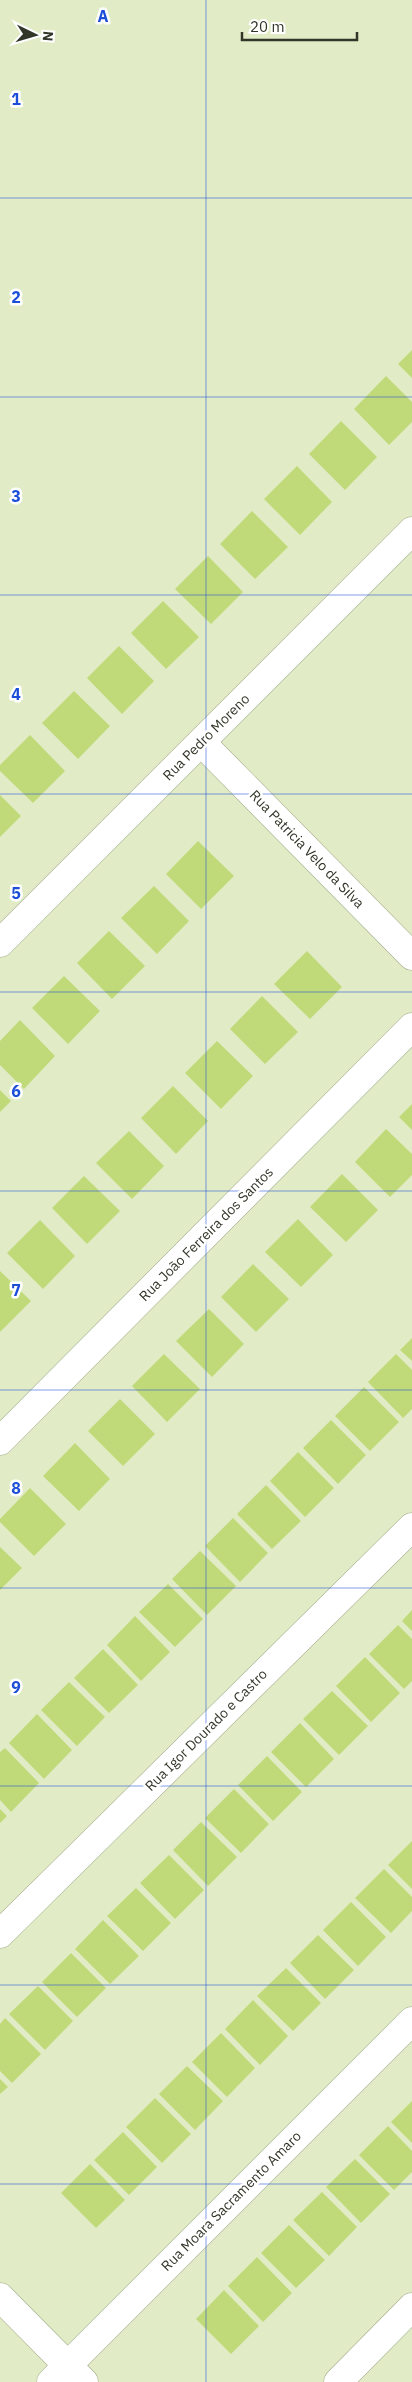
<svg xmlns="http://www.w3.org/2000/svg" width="412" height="2382" font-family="'IBM Plex Sans',sans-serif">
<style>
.building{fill:#c1da79}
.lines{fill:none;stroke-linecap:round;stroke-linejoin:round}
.minor-casing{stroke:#a0aa88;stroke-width:29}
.minor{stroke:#fff;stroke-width:28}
.grid{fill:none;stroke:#1d4ed8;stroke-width:1;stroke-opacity:0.55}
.labels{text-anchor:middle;stroke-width:5;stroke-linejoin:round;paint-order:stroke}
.street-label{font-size:14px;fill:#323628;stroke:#fff}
.grid-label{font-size:16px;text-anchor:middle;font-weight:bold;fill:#1d4ed8;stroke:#fff;stroke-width:5;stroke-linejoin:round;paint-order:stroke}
</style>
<rect width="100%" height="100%" fill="#e1ecc7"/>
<path class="building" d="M412,350V378L398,364Z
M386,376L412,402V422L389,445L354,409Z
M341,421L377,457L345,490L309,454Z
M297,466L332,502L300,535L264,499Z
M252,511L288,547L255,579L220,544Z
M208,556L243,592L211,624L175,589Z
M163,601L199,637L166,669L131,633Z
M119,646L154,681L122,714L87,678Z
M74,691L110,726L78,759L42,723Z
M30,735L65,771L33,803L0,771V765Z
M0,795L21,816L0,837Z
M198,841L234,876L201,909L166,874Z
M154,886L189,921L157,954L121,918Z
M109,931L145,966L112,999L77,963Z
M307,951L342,987L310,1019L274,984Z
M64,976L100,1011L68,1044L32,1008Z
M262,996L298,1032L265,1064L230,1029Z
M20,1020L55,1056L24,1089L0,1065V1041Z
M217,1041L253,1076L221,1109L185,1073Z
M173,1086L208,1121L176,1154L141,1118Z
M0,1090L11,1101L0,1112Z
M412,1104V1130L399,1117Z
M386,1129L412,1154V1175L390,1197L355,1162Z
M129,1131L164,1166L132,1199L96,1163Z
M342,1174L378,1210L346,1242L310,1207Z
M84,1176L120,1211L87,1244L52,1208Z
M298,1219L333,1255L301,1287L265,1252Z
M40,1220L75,1256L43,1289L7,1253Z
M253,1264L289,1299L256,1332L221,1297Z
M0,1271L31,1301L0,1332Z
M209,1309L244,1344L212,1377L176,1341Z
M412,1338V1361L400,1350Z
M164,1354L200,1389L167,1422L132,1386Z
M396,1354L412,1370V1409L403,1418L368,1382Z
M364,1387L399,1422L370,1451L335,1416Z
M120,1399L155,1434L123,1466L88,1431Z
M331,1420L366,1455L338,1484L303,1448Z
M75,1443L110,1479L79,1511L43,1476Z
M298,1452L334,1488L305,1517L270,1481Z
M266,1485L301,1521L272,1549L237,1514Z
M30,1488L66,1524L34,1556L0,1522V1519Z
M233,1518L268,1553L240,1582L205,1546Z
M0,1547L22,1568L0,1590Z
M200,1551L236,1586L207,1615L172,1579Z
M168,1584L203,1619L175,1647L139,1612Z
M412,1610V1631L402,1621Z
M135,1616L170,1652L141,1681L107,1645Z
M398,1625L412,1639V1681L404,1689L369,1654Z
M103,1649L138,1685L109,1713L74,1678Z
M365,1657L400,1693L371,1722L336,1686Z
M69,1682L105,1717L77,1746L41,1710Z
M332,1691L368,1726L339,1755L303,1719Z
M37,1714L72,1750L44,1779L9,1743Z
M300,1723L334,1759L306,1787L271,1752Z
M5,1748L39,1783L11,1812L0,1800V1752Z
M267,1756L302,1792L273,1821L238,1785Z
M234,1789L269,1824L241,1853L205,1818Z
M0,1809L7,1816L0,1823Z
M201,1822L237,1857L208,1886L173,1850Z
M412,1841V1889L388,1865Z
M169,1855L204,1890L175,1919L140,1883Z
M384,1869L412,1897V1911L391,1933L355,1898Z
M136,1888L171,1923L143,1951L107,1916Z
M351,1902L386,1937L358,1966L323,1930Z
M103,1920L139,1956L110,1984L75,1949Z
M318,1935L354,1970L325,1999L290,1963Z
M71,1953L106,1988L77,2017L42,1982Z
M286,1968L321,2003L293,2031L257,1996Z
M38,1986L73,2021L45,2050L9,2014Z
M253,2000L288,2036L260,2065L225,2029Z
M5,2018L41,2054L12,2083L0,2071V2024Z
M221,2033L255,2068L227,2097L192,2062Z
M187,2066L223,2101L195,2130L159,2094Z
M0,2079L8,2087L0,2094Z
M155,2098L191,2134L162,2163L126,2127Z
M412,2101V2143L391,2122Z
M388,2126L412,2151V2172L394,2190L359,2155Z
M123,2132L157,2167L129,2195L94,2160Z
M355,2159L390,2194L361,2223L326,2187Z
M90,2164L125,2200L96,2228L61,2193Z
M322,2192L357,2227L329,2256L293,2220Z
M289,2225L325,2260L296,2288L261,2253Z
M257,2257L292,2293L263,2322L228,2286Z
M224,2290L259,2326L231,2354L196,2319Z"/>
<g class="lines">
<defs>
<path id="minor" d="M201,742L412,956
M0,943L412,531
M0,1441L412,1027
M0,1934L412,1527
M0,2297L84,2382
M51,2382L412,2021
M338,2382L412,2307"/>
</defs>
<use href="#minor" class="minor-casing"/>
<use href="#minor" class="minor"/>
</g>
<path class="grid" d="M206,0V2382M0,198H412M0,397H412M0,595H412M0,794H412M0,992H412M0,1191H412M0,1390H412M0,1588H412M0,1786H412M0,1985H412M0,2184H412"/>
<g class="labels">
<g class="street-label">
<text transform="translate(206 737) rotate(-45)" y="5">Rua Pedro Moreno</text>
<text transform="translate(307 849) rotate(46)" y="5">Rua Patricia Velo da Silva</text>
<text transform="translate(206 1234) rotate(-45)" y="5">Rua João Ferreira dos Santos</text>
<text transform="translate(206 1730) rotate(-45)" y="5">Rua Igor Dourado e Castro</text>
<text transform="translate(231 2201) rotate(-45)" y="5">Rua Moara Sacramento Amaro</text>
</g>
</g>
<g class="grid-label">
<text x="103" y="22">A</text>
<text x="16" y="105">1</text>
<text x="16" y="303">2</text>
<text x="16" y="502">3</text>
<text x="16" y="700">4</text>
<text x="16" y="899">5</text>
<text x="16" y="1097">6</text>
<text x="16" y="1296">7</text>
<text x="16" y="1494">8</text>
<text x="16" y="1693">9</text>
</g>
<g transform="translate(35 35) rotate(95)" stroke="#ffffff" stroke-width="4" paint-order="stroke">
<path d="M0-4L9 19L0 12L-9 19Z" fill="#323628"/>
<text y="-8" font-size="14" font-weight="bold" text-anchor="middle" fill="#323628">N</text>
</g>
<path d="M242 32v8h115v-8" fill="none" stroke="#323628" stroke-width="2.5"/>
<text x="250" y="32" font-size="15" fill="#323628" stroke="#ffffff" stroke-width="4" paint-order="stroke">20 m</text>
</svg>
